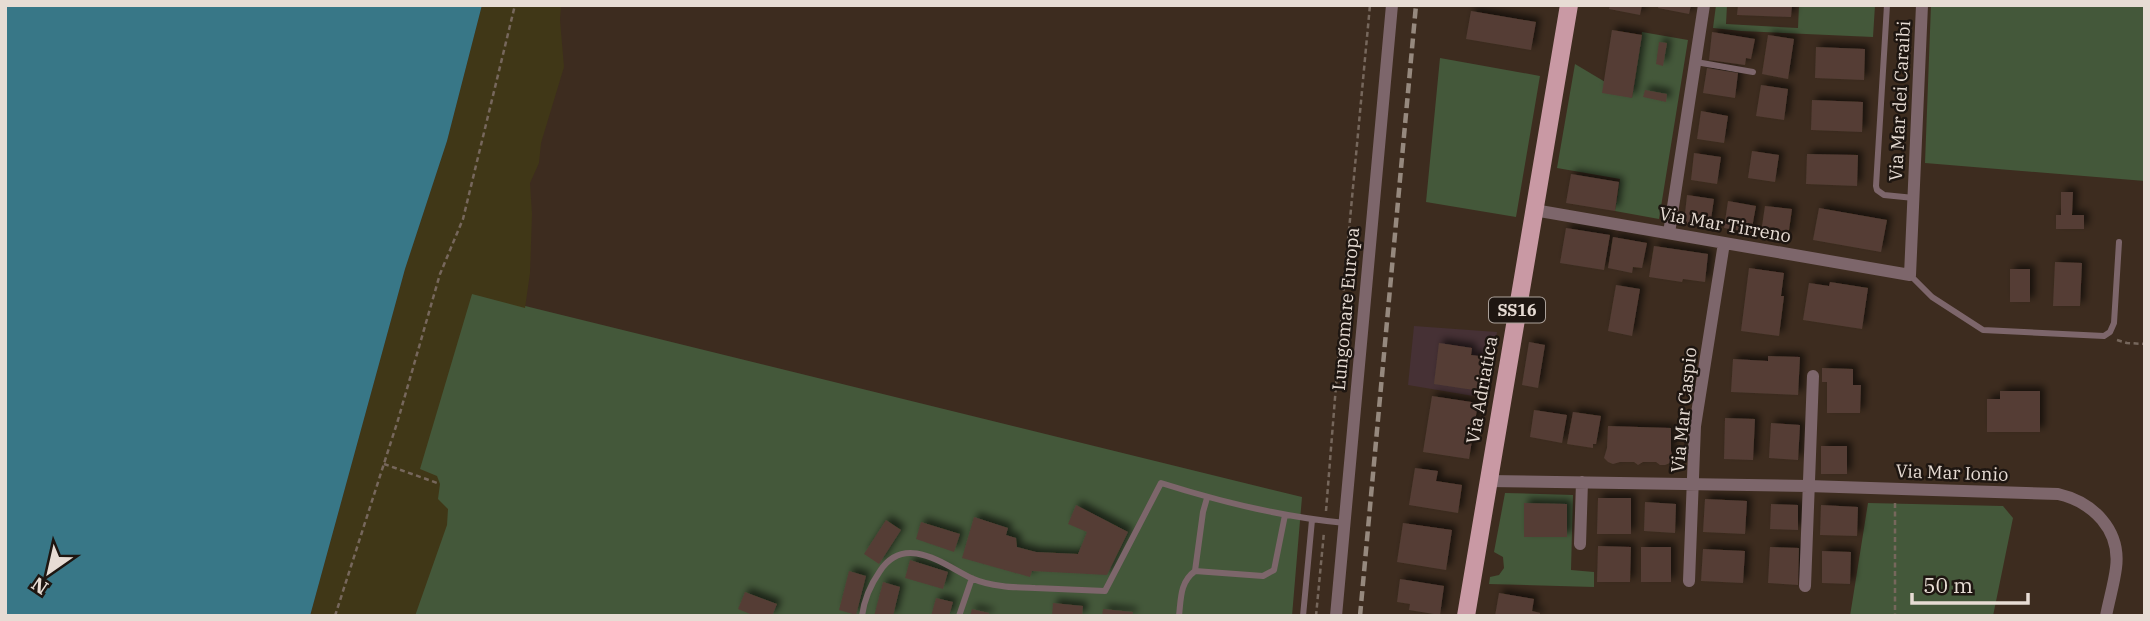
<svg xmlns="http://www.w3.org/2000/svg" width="2150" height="621" font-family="'IBM Plex Serif',serif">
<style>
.commercial{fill:#463135}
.green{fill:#44583a;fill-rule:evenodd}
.sand{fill:#403717}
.water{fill:#387787}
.building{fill:#543e35;filter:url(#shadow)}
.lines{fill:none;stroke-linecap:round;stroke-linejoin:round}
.path{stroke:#76675c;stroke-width:2.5;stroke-dasharray:5 3.5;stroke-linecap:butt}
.lane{stroke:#7d666b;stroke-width:6}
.street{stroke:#7d666b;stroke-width:12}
.primary{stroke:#c999a4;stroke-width:18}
.rail{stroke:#96897e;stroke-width:4.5;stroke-dasharray:10 5;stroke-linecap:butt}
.labels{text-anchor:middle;stroke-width:5;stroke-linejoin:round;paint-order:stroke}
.shield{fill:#1e1611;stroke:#aba19a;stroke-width:2}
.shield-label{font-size:16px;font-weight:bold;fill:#e7dcd4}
.street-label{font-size:18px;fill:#e7dcd4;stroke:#1e1611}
</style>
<defs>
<filter id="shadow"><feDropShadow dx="4.5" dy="-4.5" stdDeviation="3.5" flood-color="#0009"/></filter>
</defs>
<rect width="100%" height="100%" fill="#3d2c1f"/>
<path class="commercial" d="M1414,326L1497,332L1485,398L1408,385Z"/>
<path class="green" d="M1716,5H1727L1726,24L1798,28L1799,5H1875L1873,37L1741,31L1713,28Z
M1931,5H2145V181L1925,163Z
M1642,32L1688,40L1659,219L1615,211L1620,179L1557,168L1575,64L1632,98Z
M1440,58L1540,76L1516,217L1426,202Z
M472,293L1302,497L1292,616H335Z
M1505,493L1573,495L1571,570L1594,572V587L1489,584L1490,577L1499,575L1504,568L1503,557L1494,552ZM1524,504H1567V537L1524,536Z
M1868,503L2003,506L2013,518L1993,616H1850Z"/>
<path class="sand" d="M482,5H561L560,20L564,67L541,143L539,163L530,183L532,214L530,273L525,308L472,294L420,469L437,476L440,484L438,499L448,509L447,525L415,616H310L405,269L447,141Z"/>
<path class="water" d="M5,5H482L447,141L405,269L310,616H5Z"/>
<path class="building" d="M1610,5H1642L1640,15L1609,9Z
M1659,5H1691L1689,14L1658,8Z
M1738,5H1792L1791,17L1737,15Z
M1471,11L1536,22L1531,50L1466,39Z
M1612,30L1642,35L1632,98L1602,93Z
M1712,32L1755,39L1751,59L1746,58L1745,65L1709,60Z
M1768,35L1794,39L1788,79L1762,74Z
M1659,42L1667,43L1663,66L1656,64Z
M1816,47L1865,49L1864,80L1815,78Z
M1707,68L1738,73L1735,98L1703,93Z
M1761,85L1788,89L1784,120L1756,116Z
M1645,90L1667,94L1666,102L1643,97Z
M1812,100L1863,102L1862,132L1811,130Z
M1701,111L1728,116L1724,143L1697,139Z
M1752,151L1779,155L1775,182L1748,178Z
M1694,153L1721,157L1717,184L1691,180Z
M1807,154L1858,155L1857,186L1806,184Z
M1571,174L1619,182L1615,211L1566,203Z
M2061,192H2073L2072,215H2084V229H2056V215H2061Z
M1687,195L1714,199L1710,226L1684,223Z
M1728,201L1756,206L1751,233L1724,228Z
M1765,206L1792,209L1788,237L1761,233Z
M1819,208L1887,220L1881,252L1813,240Z
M1566,228L1610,235L1604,270L1560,263Z
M1613,237L1647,243L1642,268L1633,267L1632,273L1608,268Z
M1654,246L1708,254L1705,282L1683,279L1682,282L1649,277Z
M2055,262L2082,263L2080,306H2053Z
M1749,268L1784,273L1781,296H1784L1779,336L1741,331Z
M2010,269H2030V302H2010Z
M1830,282L1868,288L1862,329L1803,320L1809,283L1829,286Z
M1616,285L1640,289L1632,336L1608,331Z
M1529,342L1545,345L1538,388L1522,385Z
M1439,343L1472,348L1471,355L1486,357L1481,391L1434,384Z
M1768,356L1800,357L1798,395L1731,392L1733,359L1768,361Z
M1822,368L1853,369V385H1861L1860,413H1827V382H1822Z
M2000,391H2040V432H1987V399H2000Z
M1432,396L1478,403L1469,459L1423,452Z
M1534,410L1567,415L1562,443L1530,437Z
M1573,412L1601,416L1596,444H1593V448L1567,444Z
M1725,418L1755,419L1753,460L1724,459Z
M1771,423L1800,425L1798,460L1769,458Z
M1608,426L1671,428V451L1673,459L1670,463L1665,465H1660L1656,462H1643L1638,465L1634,462H1620L1613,464L1608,462L1604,458L1607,448Z
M1821,446H1847V474H1821Z
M1415,468L1438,471L1436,481L1462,485L1458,513L1409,505Z
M1598,498H1631V534H1597Z
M1705,499L1747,501L1745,534L1703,532Z
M1645,502L1676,504L1675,533L1644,531Z
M1524,503L1567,504V537H1524Z
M1771,504L1798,505V530L1770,529Z
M1076,505L1128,532L1107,575L1032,571L1030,577L962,558L974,517L1008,528L1006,535L1016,538L1017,547L1036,552L1078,554L1087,532L1068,524Z
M1821,505L1858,507L1857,536L1820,535Z
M886,520L901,530L879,564L864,554Z
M921,522L960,534L954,552L916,539Z
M1403,523L1452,530L1446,570L1397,562Z
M1598,546L1631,547L1630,582H1597Z
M1641,547H1671V582H1641Z
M1770,547L1799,548L1798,585L1768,583Z
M1703,549L1745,551L1743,583L1701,581Z
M1822,551L1851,552L1850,584L1822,583Z
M910,560L948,572L943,589L905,578Z
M849,571L866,576L856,615L839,610Z
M1400,579L1444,586L1440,615L1409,610L1410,604L1397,602Z
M883,582L900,587L893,616H874Z
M745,592L777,604L772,616H755L738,609Z
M1499,593L1534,599L1532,611L1540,613V616H1495Z
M936,598L953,602L949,616H931Z
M1053,603L1083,606L1082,616H1052Z
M972,609L989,613V616H970Z
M1103,609L1133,612L1132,616H1102Z"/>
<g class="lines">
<path class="path" d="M2117,340L2127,343L2145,344
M384,464L440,484
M1895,503V616
M1326,511L1345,273L1370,5
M335,616L398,420L440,274L463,219L515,5
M1316,616L1324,532"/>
<path class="lane" d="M1887,5L1876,186L1877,190L1884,195L1914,198
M1696,62L1753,72
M1910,275L1932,297L1983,330L2104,336L2110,332L2114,323L2119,242
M1195,571L1203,512L1207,498
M862,616C864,600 871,584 880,571C905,533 944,565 971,578C980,582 993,585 1002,586C1013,588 1024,587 1035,588C1058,589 1082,590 1105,591L1161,483C1221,502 1282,517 1345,523
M959,616L972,578
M1179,616C1181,598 1180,582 1195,571L1263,576L1274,570L1285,515
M1303,616L1312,520"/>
<path class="street" d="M1534,210L1910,275L1922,5
M1669,233L1704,5
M1488,481L1808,486L2058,494C2093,502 2121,530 2116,568C2114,584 2109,600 2106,616
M1580,544L1582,482
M1689,581L1695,426L1724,243
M1805,586L1813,376
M1336,616L1392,5"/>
<path class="primary" d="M1466,616L1569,5"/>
<path class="rail" d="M1360,616L1416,5"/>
</g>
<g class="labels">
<rect class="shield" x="1489" y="297.5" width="56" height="25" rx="5"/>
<g class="shield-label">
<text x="1517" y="316">SS16</text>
</g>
<g class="street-label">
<text transform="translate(1900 101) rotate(-87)" y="6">Via Mar dei Caraibi</text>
<text transform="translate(1725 225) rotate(10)" y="6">Via Mar Tirreno</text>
<text transform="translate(1346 309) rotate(-85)" y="6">Lungomare Europa</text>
<text transform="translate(1482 390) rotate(-80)" y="6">Via Adriatica</text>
<text transform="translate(1684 410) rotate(-84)" y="6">Via Mar Caspio</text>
<text transform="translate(1952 473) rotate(2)" y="6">Via Mar Ionio</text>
</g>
</g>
<rect width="2150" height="621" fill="none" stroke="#e7dcd4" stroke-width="14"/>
<g transform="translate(49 572) rotate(214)" stroke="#1e1611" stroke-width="5" paint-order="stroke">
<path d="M0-5L12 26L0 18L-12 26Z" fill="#e7dcd4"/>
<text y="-10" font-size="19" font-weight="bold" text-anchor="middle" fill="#e7dcd4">N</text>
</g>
<path d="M1912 593v10h116v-10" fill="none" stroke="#e7dcd4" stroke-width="3.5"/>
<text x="1923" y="593" font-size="21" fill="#e7dcd4" stroke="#1e1611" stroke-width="5" paint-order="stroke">50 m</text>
</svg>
